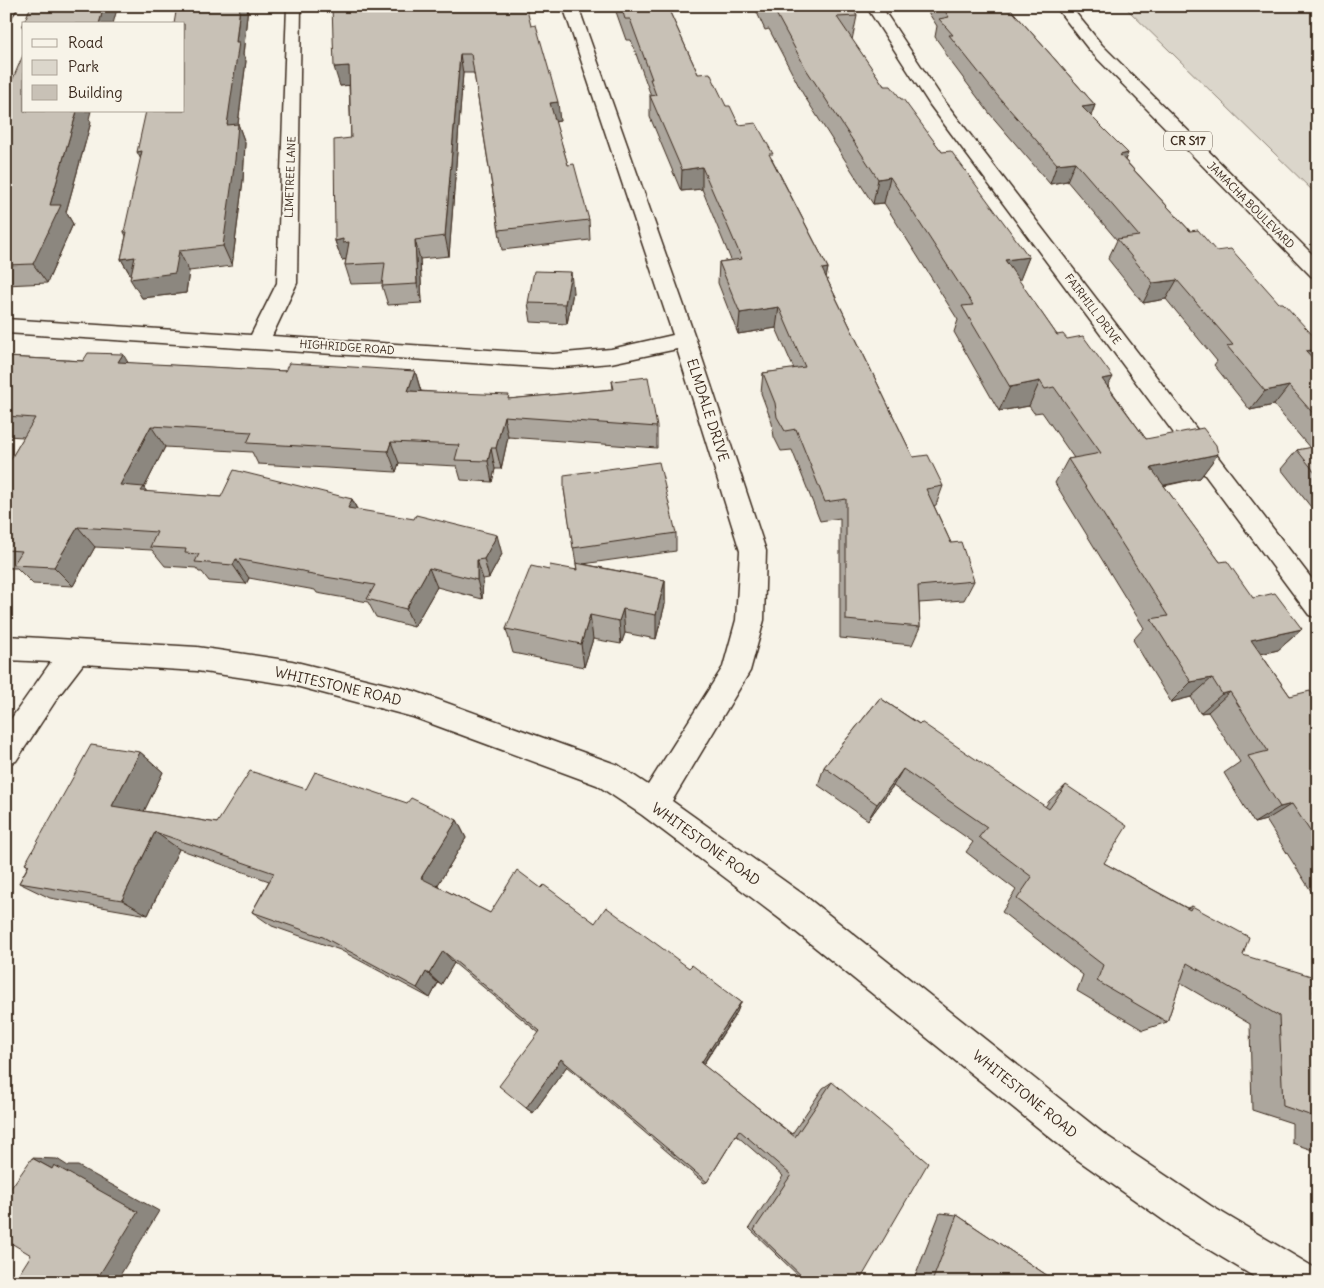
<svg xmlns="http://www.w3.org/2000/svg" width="1324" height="1288" font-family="Delius,sans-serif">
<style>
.green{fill:#dbd6cb;stroke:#8b8074}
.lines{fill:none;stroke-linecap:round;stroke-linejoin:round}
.minor-casing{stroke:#3b2a1e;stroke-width:3}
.major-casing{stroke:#3b2a1e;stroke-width:3}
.minor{fill:#f7f3e8;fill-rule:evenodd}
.major{fill:#f7f3e8;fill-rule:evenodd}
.wall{fill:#aca69d;stroke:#3b2a1e}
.shaded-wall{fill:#8c877f;stroke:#3b2a1e}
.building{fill:#c8c1b6;stroke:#3b2a1e}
.labels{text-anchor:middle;stroke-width:4;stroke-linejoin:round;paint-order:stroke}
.far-street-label{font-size:11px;fill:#3b2a1e;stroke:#f7f3e8}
.shield{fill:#f7f3e8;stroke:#73665b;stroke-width:1}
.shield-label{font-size:12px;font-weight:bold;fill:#3b2a1e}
.street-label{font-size:14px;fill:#3b2a1e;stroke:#f7f3e8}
</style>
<rect width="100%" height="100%" fill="#f7f3e8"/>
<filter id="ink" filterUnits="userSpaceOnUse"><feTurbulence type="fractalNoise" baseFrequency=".02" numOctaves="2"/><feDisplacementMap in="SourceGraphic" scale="10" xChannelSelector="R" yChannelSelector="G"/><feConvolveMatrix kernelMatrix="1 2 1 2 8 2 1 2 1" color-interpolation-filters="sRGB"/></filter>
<g filter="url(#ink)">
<path class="green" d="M1124,6H1318V196Z"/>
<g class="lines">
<defs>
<path id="minor" d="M6,6L13,7L16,10L11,17L6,18Z
M287,6H301L297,283L272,336L553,354L611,349L673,335L563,6H578L696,340L766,551L764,620L750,671L672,801L804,895L1104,1134L1211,1206L1315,1268L1318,1282H1263L1183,1234L1078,1160L780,919L642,815L597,785L413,717L292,685L197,671L83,664L60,694L16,761L6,764V726L51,662L6,660V636L197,647L292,661L414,691L618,765L648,785L723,667L736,620L740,551L677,349L611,363L553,368L6,333V319L251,335L277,283Z
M866,6H881L942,98L1318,587V618L1309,615L930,105Z"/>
<path id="major" d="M1055,6H1070L1102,45L1318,260V278L1311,276L1090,51Z"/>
</defs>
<use href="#minor" class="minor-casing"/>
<use href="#major" class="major-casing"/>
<use href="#minor" class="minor"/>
<use href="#major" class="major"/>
</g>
<path class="wall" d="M174,6H248L243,55L246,61L238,124L245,143L243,180L232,266L189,271L186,293L142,298L131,276L121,259L126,236L124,232L184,111L176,12Z
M614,6H667L698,74L726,106L739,125L772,159L828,268L826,277L913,457L943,486L936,505L934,506L951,543L974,581L964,600L919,603L920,627L912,645L840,638V518L820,521L792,450L781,451L774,437L772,423L761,393L763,373L794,369L776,328L738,334L718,283L719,262L731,260L702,189L681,191L650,117V93L631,40H626Z
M754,6H851L857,16L852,40L884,86L901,99L942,152L1029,257L1019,281L1057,335L1067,339L1108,386L1146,439L1218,454L1200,478L1164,486L1220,562L1253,598L1302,629L1278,650L1261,654L1290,696L1318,701V902L1266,820L1254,823L1224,773L1240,762L1208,712L1200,713L1191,697L1171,702L1133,640L1144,628L1055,483L1068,459L1074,458L1042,412L1034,413L1029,406L999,411L954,332L958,320L884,203L873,204L803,94L769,29L765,30Z
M928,6H1008L1095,105L1091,116L1128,153L1125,160L1190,231L1216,251L1318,355L1314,360L1318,364V516L1281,469L1297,450L1310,448L1274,405L1250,410L1214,365L1217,361L1166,299L1143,303L1108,259L1117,240L1067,181L1050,184L990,114L945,54V51L935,37L937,26L928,12Z
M531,26L560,121L555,122L568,165L589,220L590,240L502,250L474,73H463L449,256L420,259L422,303L388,305L382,286L383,283L351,284L345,265L346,259L342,260L335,241L351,138L349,85L340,86Z
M6,90L89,119L91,122L66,212L73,224L47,283L6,285Z
M573,292L567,324L531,322L528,303Z
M6,357L285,371H415L421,391L509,399L613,389L612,381L657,427V448L508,437L501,469H495L492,482L461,480L457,466L399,463L396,472L258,464L252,452L165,447L144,488L147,492L221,497L352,499L357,509L502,554L489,578L483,579L482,599L437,587L414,627L376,617L368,602L317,593L315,590L249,578L246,584L209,581L202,572H199L196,568L165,566L152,550L95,547L73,586L33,584L17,568H6V467L24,437L6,436Z
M564,489L676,533V551L583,564L665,580V604L656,639L625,633L621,644L593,639L584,667L513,653L506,629L549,570H577Z
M880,698L1045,807L1049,801L1066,785L1104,863L1187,908L1192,906L1243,955L1313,997L1318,998V1152L1292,1143V1123L1252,1110L1250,1024L1180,983L1167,1022L1143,1030L1077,991L1083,975L1002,912L1016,890L966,852L973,842L893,786L868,820L818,785L824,767Z
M140,752L163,772L144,811L217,823L306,789L457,820L466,838L437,886L490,913L541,888L595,923L689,968L741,1002L737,1012L703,1065L792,1134L823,1088L832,1082L859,1282H805L749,1228L783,1176L736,1135L707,1182L704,1183L567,1066L533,1113L526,1108L539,1033L454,963L441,985L438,983L430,998L340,950L272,926L252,912L269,881L179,849L148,915L50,898L19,883L28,866L25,864Z
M940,1213L957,1215L1057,1282H913Z"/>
<path class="shaded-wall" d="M104,6H115L117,9L113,24H99Z
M240,6H248L243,55L246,61L238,124L245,143L243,180L232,266L223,246L227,125Z
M460,54L463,73L449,256L445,236Z
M349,66L354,85L340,86L334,67Z
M558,102L560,121L552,122L550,103Z
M1095,105L1087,125L1082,107Z
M77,111H91L89,119L91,122L66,212L73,224L47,283L33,264Z
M10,122L6,144V123Z
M142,151L147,171L137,152Z
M1128,153L1119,173L1120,155Z
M1075,162L1067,181L1050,184L1057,164Z
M702,167V189L681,191L682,170Z
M890,177L884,203L873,204L878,179Z
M343,239L349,242V259L342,260L335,241Z
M415,240L420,259L422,303L417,284Z
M179,251L189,271L186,293L142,298L130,279Z
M135,257L133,279L121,259Z
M1029,257L1019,282L1005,260Z
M828,268L824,289L822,269Z
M571,272L573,292L567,324L565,304Z
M1177,280L1166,299L1143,303L1153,283Z
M779,307L776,328L738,334L740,313Z
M1318,349V355L1309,366L1306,351Z
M123,354L136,376L118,362Z
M415,371L421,392L408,391Z
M1113,377L1099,402L1102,379Z
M1040,381L1029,406L999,411L1010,387Z
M1289,386L1274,405L1250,410L1265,391Z
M504,416L508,437L501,469L496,448Z
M151,426L165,447L144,488L158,507L120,485Z
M391,442L399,463L396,472L388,451Z
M491,448L495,469L492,482L488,461Z
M1218,454L1200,478L1135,491L1151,468Z
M352,499L361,519L348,508Z
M78,527L95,547L73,586L54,567Z
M497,535L502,554L489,578L484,559Z
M236,559L249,578L246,584L233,565Z
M477,560L483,579L482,599L477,580Z
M429,568L437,587L414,627L406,609Z
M665,580V604L656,639V615Z
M623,609L625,633L621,644L619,621Z
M590,615L593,639L584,667L581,644Z
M1302,629L1278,650L1229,661L1251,640Z
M1212,678L1191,697L1171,702L1191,682Z
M1230,692L1208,712L1200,713L1222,694Z
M140,752L163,772L138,824L112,806Z
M903,769L893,786L868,820L877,804Z
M1292,804L1266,820L1254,823L1280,807Z
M457,820L466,838L433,893L421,878Z
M155,832L179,849L148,915L122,900Z
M443,951L454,963L441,985L429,974Z
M426,972L438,983L430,998L417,988Z
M741,1002L737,1012L699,1070L701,1063Z
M561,1059L567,1066L533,1113L526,1108Z
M32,1158L57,1159L68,1166H78L159,1211L116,1282H95L52,1169Z"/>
<path class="building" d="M31,6H104L99,24H24V27H22Z
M177,6H240L236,42H239L227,125L238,124L235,160L223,246L179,251L175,273L130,279L135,257L121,259L127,232H124L142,151L137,152L146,111H184V24H174Z
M332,6H526L531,26L536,25L558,102L550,103L568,165L574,164L589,220L499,230L471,54H460L445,236L415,240L417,284L382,286L385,263L345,265L349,242L343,243V239L335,241L334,140L351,138L349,66L334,67Z
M621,6H667L698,74L710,73L726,106H730L739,125L756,123L773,154H769L828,268L822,269L913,457L928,455L943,486L926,489L951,543L961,542L974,581L918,586L920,627L846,620V499L825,502L796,429L785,431L777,417L775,403L763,373L805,367L779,307L740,313L719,262L742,259L702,167L682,170L650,96L656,95L650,79H652L630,19H625Z
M772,6H851L857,16L837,17L884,86H891L901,99H903L942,152L951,151L1029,257L1005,260L1057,335L1063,334L1067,339L1083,336L1113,377L1102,379L1146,439L1203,428L1216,445L1218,454L1151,468L1220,562L1227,561L1253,598L1275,593L1302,629L1251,640L1290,696L1310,691L1318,701V843L1292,804L1280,807L1248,756L1268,751L1230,692L1222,694L1212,678L1191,682L1151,619L1168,616L1068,459L1101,453L1054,387L1045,389L1040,381L1010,387L962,306L973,305L890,177L878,179L806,69Z
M941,6H1008L1095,105L1082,107L1128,153L1120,155L1190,231L1198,230L1216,251L1231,249L1279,303H1283L1318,341V349L1306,351L1318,364V419L1289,386L1265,391L1227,346L1233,345L1177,280L1153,283L1117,239L1139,236L1075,162L1057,164L996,94L949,35H953L939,19L949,17Z
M24,53V111H77L50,205H61L33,264L6,265V132L10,122L6,123V90H8Z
M534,271L571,272L565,304L528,303Z
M88,353L123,354L118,362L285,371L289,363L415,371L408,391L509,395L508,399L614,389L612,381L648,377L657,427L504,416L496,448H491L488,461L455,460L459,445L391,442L388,451L247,443L252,432L151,426L120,485L144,487L141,491L221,497L234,470L352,499L348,508L414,519L416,515L497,535L484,559L477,560V580L429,568L406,609L367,599L375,585L307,574L308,572L236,559L233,565L195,562L199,554L185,553L186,549L150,547L157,532L78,527L54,567L13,565L22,551L6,550V467L35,418L6,416V357L83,361Z
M1318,446V476L1297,450Z
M659,462L676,533L573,548L564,489V475Z
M576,563L665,580L656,615L623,609L619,621L590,615L581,644L506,629L531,566L549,570L550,565L577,570Z
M880,698L919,724L921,722L1049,809L1066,785L1127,826L1104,863L1190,910L1192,906L1249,937L1243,955L1311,976L1313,997L1318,998V1118L1283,1106L1279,1016L1187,963L1167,1022L1097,981L1103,965L1017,899L1032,877L979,837L987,827L903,769L877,804L824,767Z
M91,745L140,752L112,806L217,823L250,771L306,789L315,772L407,803L411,798L457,820L421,878L490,913L517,870L541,888L544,885L595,923L606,907L689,968L692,965L741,1002L701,1063L795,1137L832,1082L928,1163L859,1282H808L754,1230L791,1175L739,1130L707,1182L561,1059L526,1108L499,1086L540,1031L443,951L429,974L426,972L417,988L323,937L252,912L274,873L155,832L122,900L19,883L29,865L25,864Z
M32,1158L52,1169L54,1165L138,1212L95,1282H14L31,1255L6,1240V1195Z
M957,1215L1057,1282H932Z"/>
</g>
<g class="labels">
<g class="far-street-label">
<text transform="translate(290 177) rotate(-88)" y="4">LIMETREE LANE</text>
<text transform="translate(1251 205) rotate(45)" y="4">JAMACHA BOULEVARD</text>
<text transform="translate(1093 309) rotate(53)" y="4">FAIRHILL DRIVE</text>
<text transform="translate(347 347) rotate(4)" y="4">HIGHRIDGE ROAD</text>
</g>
<rect class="shield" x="1164" y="131.5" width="48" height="19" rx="4"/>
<g class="shield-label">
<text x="1188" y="145">CR S17</text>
</g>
<g class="street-label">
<text transform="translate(708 410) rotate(72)" y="5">ELMDALE DRIVE</text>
<text transform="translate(338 686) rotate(13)" y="5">WHITESTONE ROAD</text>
<text transform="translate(706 844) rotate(36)" y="5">WHITESTONE ROAD</text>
<text transform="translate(1025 1094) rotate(39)" y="5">WHITESTONE ROAD</text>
</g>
</g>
<rect width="1324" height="1288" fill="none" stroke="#f7f3e8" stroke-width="25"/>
<rect x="12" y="12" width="1299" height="1263" fill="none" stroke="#3b2a1e" stroke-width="2" filter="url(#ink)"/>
<rect x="22" y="22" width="162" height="90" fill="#f7f3e8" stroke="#aca397"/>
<rect x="32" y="39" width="25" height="8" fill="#f7f3e8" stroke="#aca397"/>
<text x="68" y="48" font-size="15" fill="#3b2a1e">Road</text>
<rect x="32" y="60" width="25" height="15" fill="#dbd6cb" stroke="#aca397"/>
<text x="68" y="72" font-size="15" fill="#3b2a1e">Park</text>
<rect x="32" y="85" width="25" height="15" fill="#c8c1b6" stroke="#aca397"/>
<text x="68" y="98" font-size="15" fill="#3b2a1e">Building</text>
</svg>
